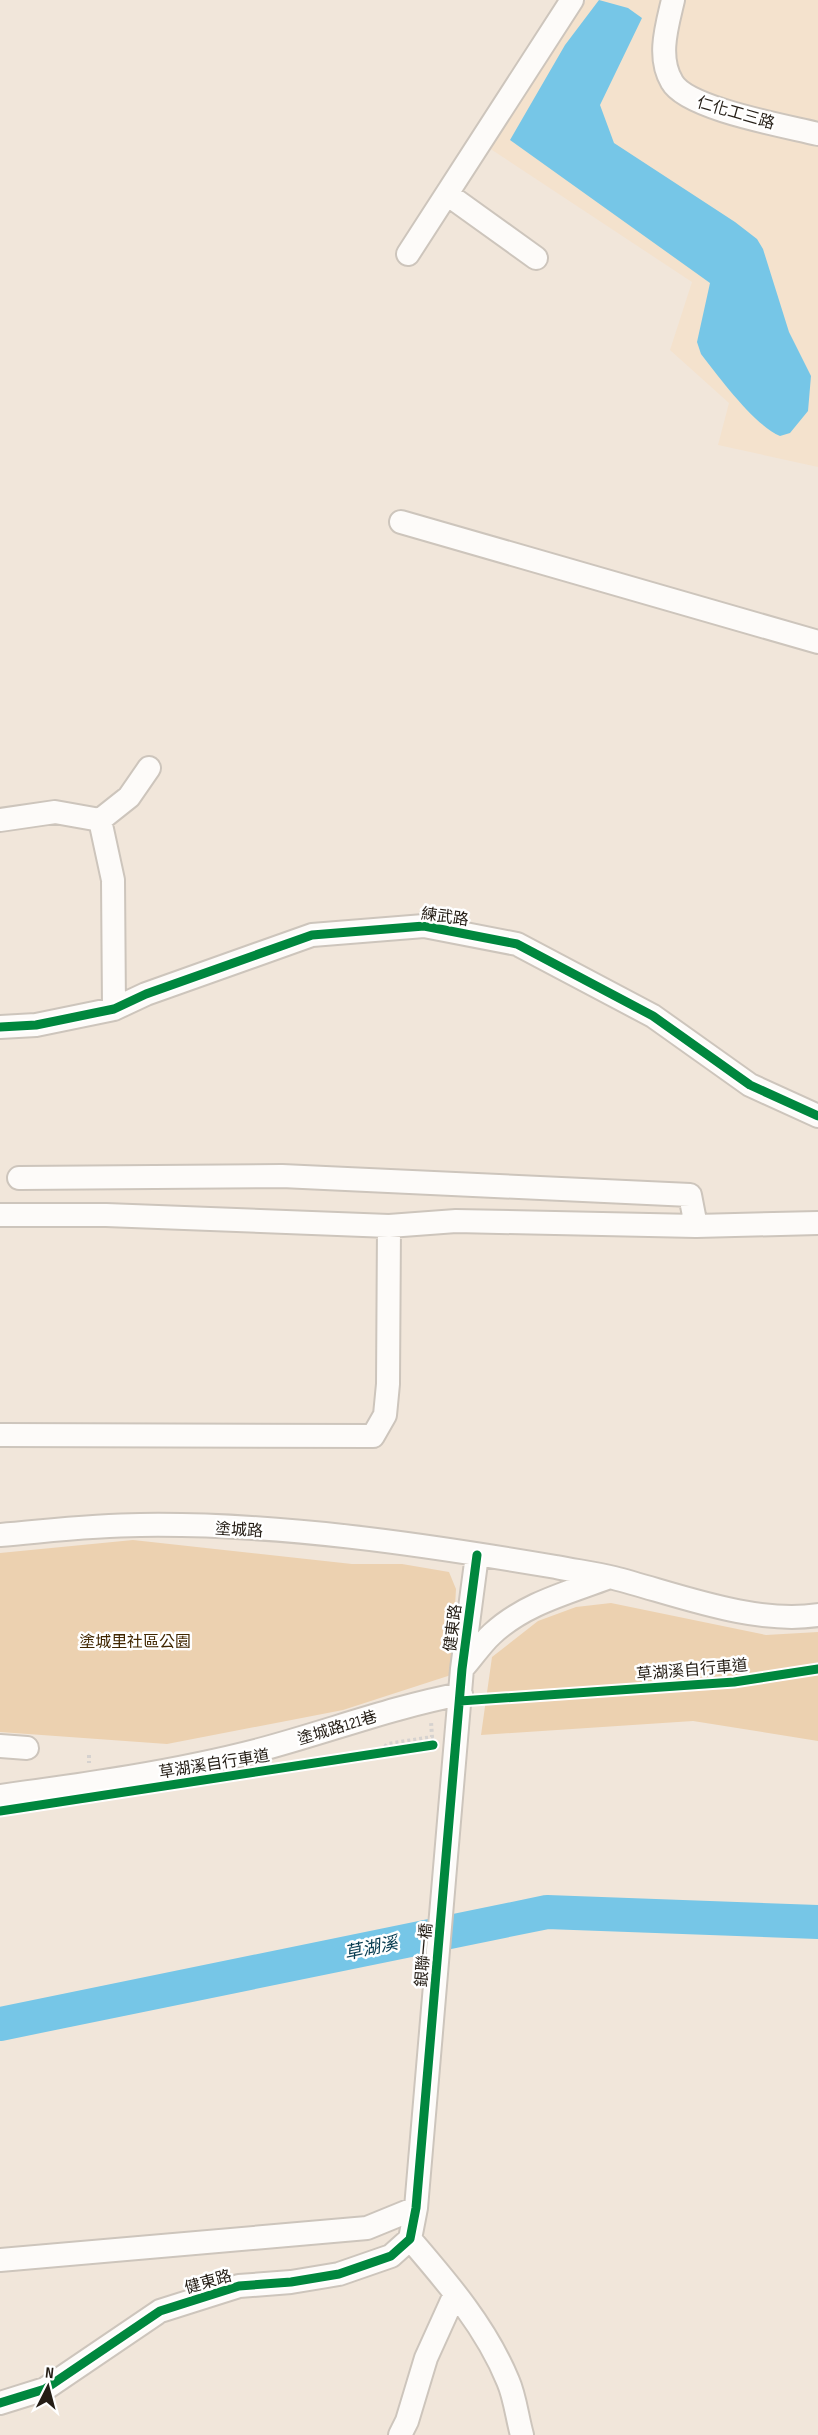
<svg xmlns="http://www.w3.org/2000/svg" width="818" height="2435" font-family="'Sofia Sans Condensed','Noto Sans TC',sans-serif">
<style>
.built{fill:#f4e2cd}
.green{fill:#ecd1b0}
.water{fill:#76c6e7}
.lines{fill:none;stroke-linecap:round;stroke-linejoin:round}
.river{stroke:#76c6e7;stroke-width:34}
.minor-casing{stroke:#cdc5bc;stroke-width:26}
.path{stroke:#d6d2cf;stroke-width:4;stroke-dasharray:3 3;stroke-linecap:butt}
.minor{stroke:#fdfbf9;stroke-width:22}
.cycleway-casing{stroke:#fff;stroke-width:13}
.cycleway{stroke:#00873e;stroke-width:9}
.labels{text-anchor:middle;stroke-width:5;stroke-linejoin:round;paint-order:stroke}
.street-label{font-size:16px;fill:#241d15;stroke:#fff}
.park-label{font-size:16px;fill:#402600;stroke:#fff}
.water-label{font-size:18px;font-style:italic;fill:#053b50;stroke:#fff}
</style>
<rect width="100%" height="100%" fill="#f1e6da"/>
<path class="built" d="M586,0H818V467L718,445L729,403L670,350L692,282L489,148Z"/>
<path class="green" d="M133,1540L352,1564H402L449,1572L456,1589L451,1675L343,1710L167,1744L0,1732V1553Z
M611,1603L766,1635L818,1632V1741L693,1721L481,1735L492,1657L538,1621L576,1607Z"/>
<path class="water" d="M599,0L628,8L642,18L600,105L614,143L735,222L757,239L763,249L789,332L811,376L808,411L790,433L780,436C754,425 719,377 701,354L697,342L710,283L510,140L565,45Z"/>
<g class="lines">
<path class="river" d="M0,2024L547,1912L818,1922"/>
<defs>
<path id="minor" d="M673,0C667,26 657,57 672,82C687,109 786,126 818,134
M447,194L536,258
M408,254L572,0
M401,522L818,642
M0,820L55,812L100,820L113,880L114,1009
M100,820L129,797L149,768
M0,1027L36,1025L114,1009L146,994L312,935L424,926L517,944L653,1016L750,1085L818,1116
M19,1178L282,1176L690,1195L696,1226
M0,1215H106L389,1226L456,1221L696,1226L818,1223
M0,1435L373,1436L385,1415L388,1384L389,1226
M0,1535C47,1531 94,1525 140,1525C279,1523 420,1544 556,1567C575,1571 595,1573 614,1578C676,1594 754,1625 818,1615
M462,1669C472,1658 481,1644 492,1634C524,1604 567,1593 607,1578
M0,1746L27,1748
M0,1796C87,1784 174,1772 259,1750C327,1732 392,1707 461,1694
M410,2239C447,2282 486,2327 508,2381C515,2397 517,2417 522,2435
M0,2260L367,2228L416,2208
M0,2403L45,2389L160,2311L239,2286L291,2282L339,2274L391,2256L410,2239L416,2208L462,1669L477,1555
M400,2435L407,2421L426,2358L455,2294"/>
</defs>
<use href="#minor" class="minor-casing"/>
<path class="path" d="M382,1752L387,1744L432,1737L431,1721
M89,1755V1763"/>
<use href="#minor" class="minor"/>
<defs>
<path id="cycleway" d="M0,1027L36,1025L114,1009L146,994L312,935L424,926L517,944L653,1016L750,1085L818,1116
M460,1701L734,1682L818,1669
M0,1811L433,1745
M0,2403L45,2389L160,2311L239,2286L291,2282L339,2274L391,2256L410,2239L416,2208L462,1669L477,1555"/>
</defs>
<use href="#cycleway" class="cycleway-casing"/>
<use href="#cycleway" class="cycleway"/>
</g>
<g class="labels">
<g class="street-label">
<text transform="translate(736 112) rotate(16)" y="6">仁化工三路</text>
<text transform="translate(445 916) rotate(8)" y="6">練武路</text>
<text transform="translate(239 1529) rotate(3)" y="6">塗城路</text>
<text transform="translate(452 1628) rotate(-83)" y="6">健東路</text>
<text transform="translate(692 1669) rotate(-5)" y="6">草湖溪自行車道</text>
<text transform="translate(337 1727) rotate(-17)" y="6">塗城路121巷</text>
<text transform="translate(214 1763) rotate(-9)" y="6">草湖溪自行車道</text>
<text transform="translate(423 1955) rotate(-85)" y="6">銀聯一橋</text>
<text transform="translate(208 2281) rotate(-16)" y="6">健東路</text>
</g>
<g class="park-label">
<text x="135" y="1647">塗城里社區公園</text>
</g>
<g class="water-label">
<text transform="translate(371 1948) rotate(-12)" y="6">草湖溪</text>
</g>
</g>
<g transform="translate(48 2387) rotate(6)" stroke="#ffffff" stroke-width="4.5" paint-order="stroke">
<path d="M0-4.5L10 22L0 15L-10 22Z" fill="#241d15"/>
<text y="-9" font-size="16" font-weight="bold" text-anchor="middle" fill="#241d15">N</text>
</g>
</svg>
